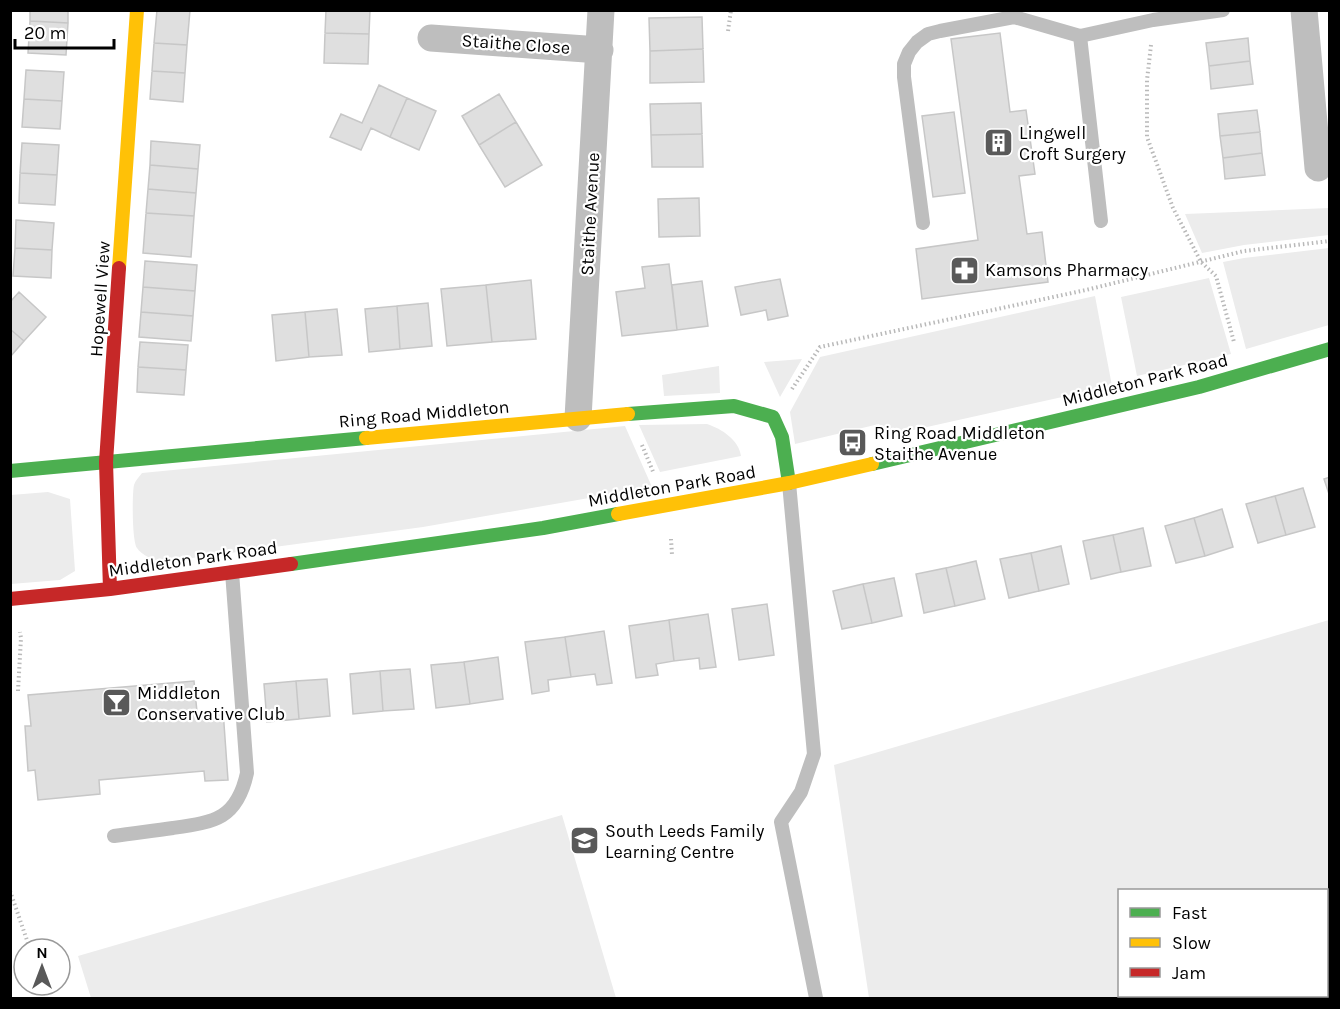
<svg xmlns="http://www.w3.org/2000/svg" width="1340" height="1009" font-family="Karla,sans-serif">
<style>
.green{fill:#ececec;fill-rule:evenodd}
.building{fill:#dfdfdf;stroke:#c7c7c7;stroke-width:1.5}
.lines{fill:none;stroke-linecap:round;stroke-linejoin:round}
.path{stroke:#b9b9b9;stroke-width:4;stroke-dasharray:1.5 3;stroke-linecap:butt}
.lane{stroke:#bebebe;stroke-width:14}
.street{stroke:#bebebe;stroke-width:27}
.fast{stroke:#4caf50;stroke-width:14}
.slow{stroke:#ffc107;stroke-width:14}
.jam{stroke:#c62828;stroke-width:14}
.labels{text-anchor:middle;stroke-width:4.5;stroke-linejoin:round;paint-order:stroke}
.street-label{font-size:18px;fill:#000;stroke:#fff}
.poi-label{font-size:18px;fill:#000;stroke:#fff;text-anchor:start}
</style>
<rect width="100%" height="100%" fill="#fff"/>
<path class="green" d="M1329,208V235L1244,245L1202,253L1185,214Z
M1329,248V325L1246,349L1223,262L1244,258Z
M1209,278L1231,354L1137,376L1121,297Z
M1095,296L1112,386L882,437L879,424L795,444L790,412L820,357Z
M802,359L780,397L764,362Z
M719,366L720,393L664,396L662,375Z
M707,424C722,429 739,440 741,456L660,472L639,425Z
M625,426L652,487L423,527L162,562C154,560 141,555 137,548C132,541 132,494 134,485C135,481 139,477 142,473Z
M48,492L70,499L75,571L60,580L11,584V495Z
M1329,620V998H869L834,765ZM1120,890H1326V996H1120Z
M562,815L616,998H91L78,956Z"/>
<path class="building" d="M30,10H68V23L30,21Z
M157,10H190L187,45L154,43Z
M326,10H370L369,34L325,33Z
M702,17L703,49L650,51L649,18Z
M30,21L68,23L66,55L28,53Z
M325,33L369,34L368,64L324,63Z
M1000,33L1010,112L1026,110L1035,174L1019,176L1027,234L1042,232L1048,282L922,299L916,249L978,240L951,39Z
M1248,38L1250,61L1209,66L1206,43Z
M154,43L187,45L185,73L152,71Z
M703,49L704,82L650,83V51Z
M1250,61L1253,84L1211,89L1209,66Z
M26,70L64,72L62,101L24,99Z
M152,71L185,73L183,102L150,99Z
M379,85L407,98L390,137L371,128L361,150L330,137L341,114L362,123Z
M499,94L516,122L479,145L462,116Z
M407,98L436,111L419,150L390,137Z
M24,99L62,101L60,129L22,127Z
M701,103L702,134L651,135L650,104Z
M1257,110L1260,132L1220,136L1218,114Z
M954,112L965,193L933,197L922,116Z
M516,122L542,165L505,187L479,145Z
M1260,132L1262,153L1223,158L1220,136Z
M702,134L703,167H652L651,135Z
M151,141L200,145L198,169L150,165Z
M22,143L59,145L57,175L20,173Z
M1262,153L1265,175L1225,179L1223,158Z
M150,165L198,169L196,193L148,189Z
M20,173L57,175L55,205L19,203Z
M148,189L196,193L194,216L146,213Z
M699,198L700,236L659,237L658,199Z
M146,213L194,216L191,257L143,253Z
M16,220L54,223L52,250L15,248Z
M15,248L52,250L51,278L13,276Z
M145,261L197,265L195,291L143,287Z
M669,264L677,330L622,336L616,292L645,288L642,267Z
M780,279L788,316L768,320L766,310L741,315L735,287Z
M531,280L536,339L492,342L486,285Z
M702,281L708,326L677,330L672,285Z
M486,285L492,342L447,346L441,289Z
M143,287L195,291L193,316L141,312Z
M19,292L46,317L24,341L10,329V302Z
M428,303L432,346L400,349L397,306Z
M397,306L400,349L369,352L365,309Z
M337,309L342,355L309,357L305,312Z
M141,312L193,316L191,341L139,337Z
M305,312L309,357L276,361L272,315Z
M10,329L24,341L10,357Z
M140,342L188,345L186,370L138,367Z
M138,367L186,370L184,395L137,392Z
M1330,477V497L1324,479Z
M1303,488L1315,527L1286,535L1275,496Z
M1275,496L1286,535L1258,543L1246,504Z
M1222,509L1233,547L1205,556L1194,518Z
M1194,518L1205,556L1176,563L1165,526Z
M1143,528L1151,566L1121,572L1113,535Z
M1113,535L1121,572L1091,579L1083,541Z
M1061,546L1069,584L1039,591L1031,553Z
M1031,553L1039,591L1009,598L1000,559Z
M976,561L985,599L955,606L946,568Z
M946,568L955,606L924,613L916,574Z
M894,578L902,616L872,623L863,584Z
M863,584L872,623L842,629L833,591Z
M767,604L774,655L739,660L732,609Z
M708,614L716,667L700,669L699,658L674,661L669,620Z
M669,620L674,661L656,664L658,675L636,678L629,626Z
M604,631L612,683L597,685L595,674L571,677L565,637Z
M565,637L571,677L548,680L549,691L532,694L525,642Z
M498,657L503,699L470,704L464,662Z
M464,662L470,704L436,708L431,665Z
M410,669L414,709L383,711L380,671Z
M380,671L383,711L353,714L350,674Z
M327,679L330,716L299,719L296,681Z
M194,681L197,712L223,710L228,780L205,781L204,771L99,780L100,794L38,800L35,770L28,771L25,726H31L28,695Z
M296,681L299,719L267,722L264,684Z"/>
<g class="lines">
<path class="path" d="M728,31L731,10
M1151,45L1147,80V137L1173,208L1201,262L1216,276L1234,342
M792,389L820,347L1086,290L1244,251L1330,241
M642,445L654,474
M671,539L672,555
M18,691L21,638L20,632
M10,891L30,949
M42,985L47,998"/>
<path class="lane" d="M1101,221L1080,36L1153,20L1223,10
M923,223L904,77V64L909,52L917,42L928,34L940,31L1014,17L1080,36
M789,483L814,754L801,792L781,822L816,998
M114,836C134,833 153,831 173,828C215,822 237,819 247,773L232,572"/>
<path class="street" d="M1304,10L1318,168
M431,38L600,50
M578,418L601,10"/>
<path class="fast" d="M628,414L734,406L773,417L782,437L789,483
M872,464L1199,387L1330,349
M10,471L366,438
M291,564L543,528L618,514"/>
<path class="slow" d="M119,268L137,10
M366,438L628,414
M618,514L789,483L872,464"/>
<path class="jam" d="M110,589L106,462L119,268
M10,599L110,589L291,564"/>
</g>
<defs>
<symbol id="building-square" viewBox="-11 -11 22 22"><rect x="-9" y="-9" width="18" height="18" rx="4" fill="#595959" stroke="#fff"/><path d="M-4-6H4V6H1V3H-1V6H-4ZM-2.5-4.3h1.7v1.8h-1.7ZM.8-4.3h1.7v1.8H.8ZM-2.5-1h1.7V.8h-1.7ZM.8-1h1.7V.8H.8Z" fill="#fff"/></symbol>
<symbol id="pharmacy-square" viewBox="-11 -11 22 22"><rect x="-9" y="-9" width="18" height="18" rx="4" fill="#595959" stroke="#fff"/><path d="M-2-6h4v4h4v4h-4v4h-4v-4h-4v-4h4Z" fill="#fff"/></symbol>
<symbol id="bus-square" viewBox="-11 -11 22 22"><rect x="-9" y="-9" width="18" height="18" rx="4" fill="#595959" stroke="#fff"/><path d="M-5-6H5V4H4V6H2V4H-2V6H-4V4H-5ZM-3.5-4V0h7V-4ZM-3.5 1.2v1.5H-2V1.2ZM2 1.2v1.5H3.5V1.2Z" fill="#fff"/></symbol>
<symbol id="bar-square" viewBox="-11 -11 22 22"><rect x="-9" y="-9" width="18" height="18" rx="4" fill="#595959" stroke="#fff"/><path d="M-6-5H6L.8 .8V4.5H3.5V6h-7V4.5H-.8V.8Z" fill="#fff"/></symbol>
<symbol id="school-square" viewBox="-11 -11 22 22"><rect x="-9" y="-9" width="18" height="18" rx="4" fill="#595959" stroke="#fff"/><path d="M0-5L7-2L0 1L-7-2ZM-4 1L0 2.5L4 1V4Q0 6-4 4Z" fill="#fff"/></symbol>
</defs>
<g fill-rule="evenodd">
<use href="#building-square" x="982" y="126" width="33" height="33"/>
<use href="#pharmacy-square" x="948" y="254" width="33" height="33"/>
<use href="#bus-square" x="836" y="426" width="33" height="33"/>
<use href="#bar-square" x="100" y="686" width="33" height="33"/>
<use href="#school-square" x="568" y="824" width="33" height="33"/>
</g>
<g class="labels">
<g class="street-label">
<text transform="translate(516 44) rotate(4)" y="6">Staithe Close</text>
<text transform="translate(590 214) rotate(-87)" y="6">Staithe Avenue</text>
<text transform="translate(100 299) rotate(-86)" y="6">Hopewell View</text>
<text transform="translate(1145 380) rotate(-14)" y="6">Middleton Park Road</text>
<text transform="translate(424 414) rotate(-5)" y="6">Ring Road Middleton</text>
<text transform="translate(672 486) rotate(-10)" y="6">Middleton Park Road</text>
<text transform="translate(193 559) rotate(-8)" y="6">Middleton Park Road</text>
</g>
<g class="poi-label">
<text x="1019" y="139">Lingwell<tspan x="1019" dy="21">Croft Surgery</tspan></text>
<text x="985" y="276">Kamsons Pharmacy</text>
<text x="874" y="439">Ring Road Middleton<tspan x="874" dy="21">Staithe Avenue</tspan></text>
<text x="137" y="699">Middleton<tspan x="137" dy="21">Conservative Club</tspan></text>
<text x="605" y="837">South Leeds Family<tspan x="605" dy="21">Learning Centre</tspan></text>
</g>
</g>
<rect width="1340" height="1009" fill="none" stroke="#000000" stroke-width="24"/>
<rect x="1118" y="889" width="210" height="108" fill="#ffffff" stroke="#999999" stroke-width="1.5"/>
<rect x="1130" y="908" width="30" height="9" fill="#4caf50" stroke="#999999" stroke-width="1.5"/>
<text x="1172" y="919" font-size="18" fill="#000000">Fast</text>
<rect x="1130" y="938" width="30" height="9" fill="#ffc107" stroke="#999999" stroke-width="1.5"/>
<text x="1172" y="949" font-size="18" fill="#000000">Slow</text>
<rect x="1130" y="968" width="30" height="9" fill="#c62828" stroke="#999999" stroke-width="1.5"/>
<text x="1172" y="979" font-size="18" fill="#000000">Jam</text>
<g transform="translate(42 967)"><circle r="28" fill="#ffffff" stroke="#999999" stroke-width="1.5"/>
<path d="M0-4.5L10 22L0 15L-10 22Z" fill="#595959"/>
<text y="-9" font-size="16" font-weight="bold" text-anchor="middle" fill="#000000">N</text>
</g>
<path d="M15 39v9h99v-9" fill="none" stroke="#000000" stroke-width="3"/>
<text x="24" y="39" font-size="18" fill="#000000" stroke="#ffffff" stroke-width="4.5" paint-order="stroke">20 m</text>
</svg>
